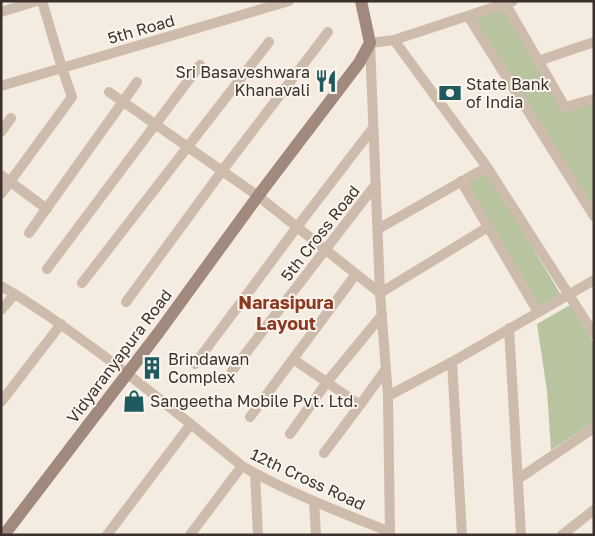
<svg xmlns="http://www.w3.org/2000/svg" width="595" height="536" font-family="'Golos Text',sans-serif">
<style>
.park{fill:#b8c4a0}
.lines{fill:none;stroke-linecap:round;stroke-linejoin:round}
.minor{stroke:#cdbbac;stroke-width:10}
.secondary{stroke:#a18a7d;stroke-width:12}
.labels{text-anchor:middle;stroke-width:4;stroke-linejoin:round;paint-order:stroke}
.street-label{font-size:16px;fill:#3b302b;stroke:#fbf5ee}
.poi-label{font-size:16px;fill:#3b302b;stroke:#fbf5ee;text-anchor:start}
.neighbourhood-label{font-size:18px;font-weight:bold;fill:#8c3b22;stroke:#fbf5ee}
</style>
<rect width="100%" height="100%" fill="#f4ebe1"/>
<path class="park" d="M504,7L564,110L594,102V211L472,18Z
M487,171L561,295L539,308L464,184Z
M570,305L594,343V422L551,450L547,391L537,324Z"/>
<g class="lines">
<path class="minor" d="M505,3L565,107L594,99
M1,12L37,1
M468,16L594,216
M394,40L487,167L594,334
M538,61L594,42
M1,86L289,1
M109,92L258,196L380,293L388,396L390,535
M1,132L11,118
M1,175L47,209
M461,181L538,312
M1,194L72,97L62,68L42,1
M488,227L380,293L370,43L394,40L513,1
M378,229L487,167
M29,233L137,82
M47,269L200,65
M82,283L269,42
M1,286C33,304 63,326 93,348C144,385 193,426 242,466C289,493 340,512 390,532
M126,302L222,171L328,32
M1,310L15,294
M509,328L521,535
M293,359L360,405L386,369
M452,362L462,535
M195,364L297,227L373,128
M232,371L376,184
M388,396L452,362L594,280
M1,402L61,324
M250,417L356,274
M290,434L327,382L382,315
M324,453L360,405
M255,474L258,535
M518,479L594,428
M314,501L316,535
M107,535L191,424
M190,535L242,466
M562,535L594,510"/>
<path class="secondary" d="M4,535L159,332L258,196L359,63L370,43L361,1"/>
</g>
<defs>
<symbol id="restaurant-bare" viewBox="-9 -9 18 18"><path d="M-5-6h1v4h1v-4h1v4h1v-4h1v5L-1.5 .5V6h-2V.5L-5-1ZM5-6V6H3V1.5H1.5Q1.5-4 5-6Z" fill="#1f5a5e" stroke="#fbf5ee" stroke-width="2.5" paint-order="stroke"/></symbol>
<symbol id="bank-bare" viewBox="-9 -9 18 18"><path d="M-6-4H6V4H-6ZM0-2.3a2.3 2.3 0 1 0 0 4.6a2.3 2.3 0 1 0 0-4.6Z" fill="#1f5a5e" stroke="#fbf5ee" stroke-width="2.5" paint-order="stroke"/></symbol>
<symbol id="building-bare" viewBox="-9 -9 18 18"><path d="M-4-6H4V6H1V3H-1V6H-4ZM-2.5-4.3h1.7v1.8h-1.7ZM.8-4.3h1.7v1.8H.8ZM-2.5-1h1.7V.8h-1.7ZM.8-1h1.7V.8H.8Z" fill="#1f5a5e" stroke="#fbf5ee" stroke-width="2.5" paint-order="stroke"/></symbol>
<symbol id="shop-bare" viewBox="-9 -9 18 18"><path d="M-5-2.5h2.3a2.7 3.5 0 0 1 5.4 0H5L5.5 6h-11ZM-1.5-2.5h3a1.5 2.3 0 0 0-3 0Z" fill="#1f5a5e" stroke="#fbf5ee" stroke-width="2.5" paint-order="stroke"/></symbol>
</defs>
<g fill-rule="evenodd">
<use href="#restaurant-bare" x="310" y="65" width="32" height="32"/>
<use href="#bank-bare" x="434" y="77" width="32" height="32"/>
<use href="#building-bare" x="136" y="352" width="32" height="32"/>
<use href="#shop-bare" x="118" y="385" width="32" height="32"/>
</g>
<g class="labels">
<g class="street-label">
<text transform="translate(141 29) rotate(-16)" y="6">5th Road</text>
<text transform="translate(320 233) rotate(-52)" y="6">5th Cross Road</text>
<text transform="translate(119 356) rotate(-53)" y="6">Vidyaranyapura Road</text>
<text transform="translate(308 479) rotate(25)" y="6">12th Cross Road</text>
</g>
<g class="poi-label">
<text x="310" y="78" text-anchor="end">Sri Basaveshwara<tspan x="310" dy="18">Khanavali</tspan></text>
<text x="466" y="90">State Bank<tspan x="466" dy="18">of India</tspan></text>
<text x="168" y="365">Brindawan<tspan x="168" dy="18">Complex</tspan></text>
<text x="150" y="407">Sangeetha Mobile Pvt. Ltd.</text>
</g>
<g class="neighbourhood-label">
<text x="286" y="309">Narasipura<tspan x="286" dy="21">Layout</tspan></text>
</g>
</g>
<rect width="595" height="536" fill="none" stroke="#3b302b" stroke-width="5"/>
</svg>
